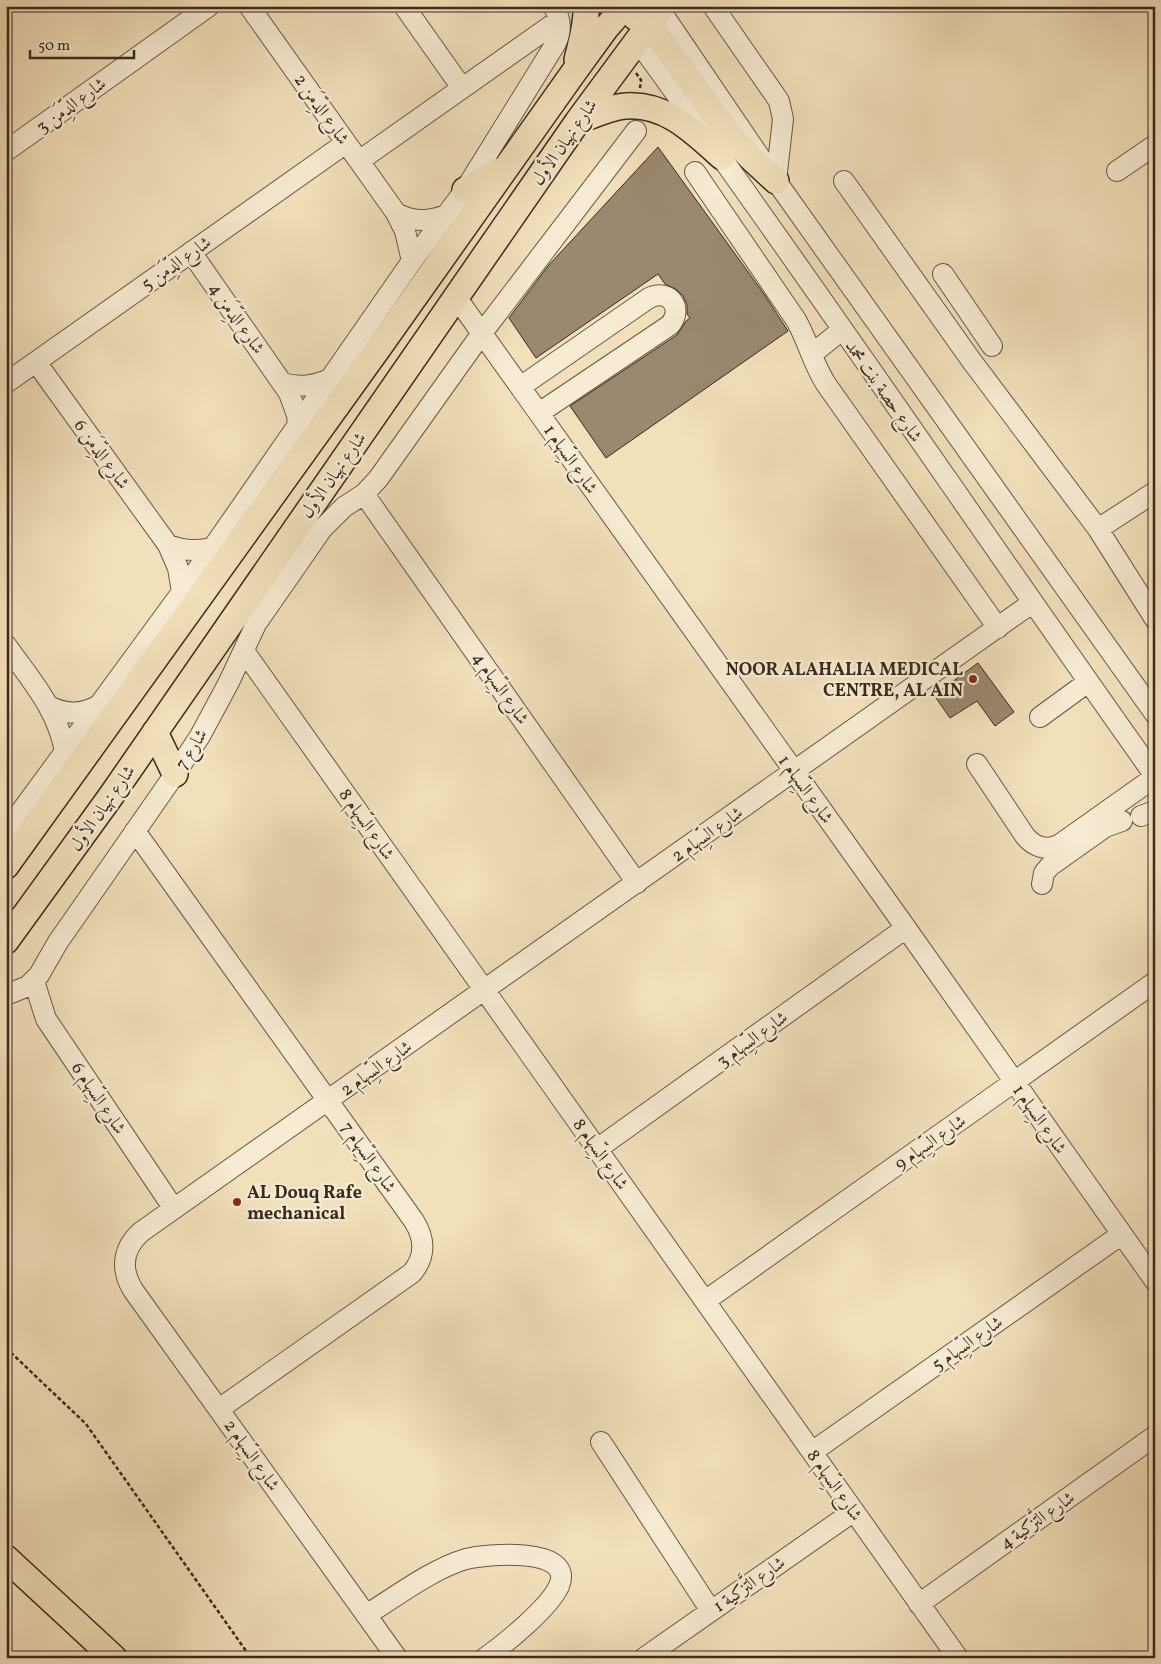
<svg xmlns="http://www.w3.org/2000/svg" width="1161" height="1664" font-family="Vollkorn,Amiri,serif">
<style>
.building{fill:#9b8870;stroke:#3c291e}
.lines{fill:none;stroke-linecap:round;stroke-linejoin:round}
.minor-casing{stroke:#6a5745;stroke-width:22}
.major-casing{stroke:#3c291e;stroke-width:28}
.path{stroke:#3c291e;stroke-width:2.5;stroke-dasharray:4 2.5;stroke-linecap:butt}
.minor{stroke:#f7ebd3;stroke-width:20}
.major{stroke:#f2e0bb;stroke-width:25}
.poi-dot{fill:#8f2418;stroke:#f7ebd3;stroke-width:2}
.labels{text-anchor:middle;stroke-width:4.5;stroke-linejoin:round;paint-order:stroke}
.street-label{font-size:18px;fill:#3c291e;stroke:#f7ebd3}
.poi-label{font-size:18px;font-weight:bold;fill:#3c291e;stroke:#f7ebd3;text-anchor:end}
</style>
<rect width="100%" height="100%" fill="#f2e0bb"/>
<filter id="stains"><feTurbulence type="fractalNoise" baseFrequency=".004" numOctaves="4"/><feColorMatrix values="0 0 0 0 .2 0 0 0 0 .09 0 0 0 0 .02 0 0 0 .5 -.17"/></filter>
<radialGradient id="worn" r=".72"><stop offset=".6" stop-color="#630" stop-opacity="0"/><stop offset="1" stop-color="#630" stop-opacity=".3"/></radialGradient>
<path class="building" d="M658,147L764,294L788,331L606,458L570,406L677,335L686,321L690,318L687,314V305L683,296L676,289L665,284L658,274L536,358L509,318L548,266Z
M978,663L1014,712L995,726L977,701L950,718L934,695Z"/>
<g class="lines">
<defs>
<path id="minor" d="M249,6L396,213L405,231L412,261
M404,6L462,88
M713,6L779,101L783,119L776,181
M660,10L776,181L1155,714
M637,40C814,283 981,531 1155,776
M6,151L209,6
M359,161L559,20
M1117,171L1155,145
M695,172L796,320C808,341 813,364 826,384L998,628
M844,181L971,360L1098,529L1155,619
M396,213C413,222 428,222 446,215
M191,252L289,393L297,415L298,426
M943,274L992,346
M456,297L906,928L1155,1281
M812,354L842,330
M36,362L168,545L178,568L182,592
M6,383L346,143
M282,383C300,388 315,386 332,378
M520,387L649,298C669,288 684,308 670,325L539,413
M364,494L637,883
M1098,529L1155,492
M168,545C184,551 197,551 213,548
M6,645C30,679 59,711 65,753
M244,651L958,1658
M49,706C66,715 82,715 99,705
M1040,717L1088,682
M977,764L1025,836C1034,847 1046,851 1059,845L1155,777
M1141,816L1155,811
M135,831L414,1221C425,1239 426,1256 412,1273L219,1409
M6,832L182,592L412,261L465,190L556,43C562,30 561,18 553,6
M1042,884L1044,873L1050,866L1105,827L1122,821
M34,981L46,1019L174,1209
M6,995L28,986L39,975L58,942L175,774L200,736L229,682L256,624L322,529L344,507L364,494L378,479L482,333L636,131
M597,1149L906,928
M705,1301L1155,982
M601,1442L711,1611
M812,1452L1122,1234
M919,1604L1155,1436
M366,1615C397,1596 432,1569 466,1559C485,1554 576,1546 559,1586C550,1607 505,1644 485,1658
M397,1658L133,1290C120,1269 123,1248 141,1232L1032,603
M644,1658L854,1511"/>
<path id="major" d="M635,17L648,25L653,30L729,134L750,157L776,181
M577,60C581,42 587,25 586,6
M578,121C594,115 610,107 626,106C666,103 694,132 722,157
M465,190L499,171
M155,732L175,774
M6,866L377,350L574,72L606,28L625,6
M6,941L111,796L578,121L660,10
M6,1558L114,1658"/>
</defs>
<use href="#minor" class="minor-casing"/>
<use href="#major" class="major-casing"/>
<path class="path" d="M636,73L641,80L640,88
M6,1348L86,1424L251,1658"/>
<use href="#minor" class="minor"/>
<use href="#major" class="major"/>
</g>
<g class="poi-dot">
<circle cx="973" cy="679" r="5"/>
<circle cx="237" cy="1202" r="5"/>
</g>
<g class="labels">
<g class="street-label">
<text transform="translate(71 105) rotate(-36)" y="6">شارع الدِّمَن 3</text>
<text transform="translate(322 109) rotate(55)" y="6">شارع الدِّمَن 2</text>
<text transform="translate(564 142) rotate(-55)" y="6">شارع نهيان الأول</text>
<text transform="translate(176 263) rotate(-35)" y="6">شارع الدِّمَن 5</text>
<text transform="translate(237 318) rotate(55)" y="6">شارع الدِّمَن 4</text>
<text transform="translate(884 391) rotate(55)" y="6">شارع حصة بنت محمد</text>
<text transform="translate(102 454) rotate(54)" y="6">شارع الدِّمَن 6</text>
<text transform="translate(571 459) rotate(55)" y="6">شارع السِّهام 1</text>
<text transform="translate(333 475) rotate(-55)" y="6">شارع نهيان الأول</text>
<text transform="translate(501 688) rotate(55)" y="6">شارع السِّهام 4</text>
<text transform="translate(191 749) rotate(-58)" y="6">شارع 7</text>
<text transform="translate(806 789) rotate(54)" y="6">شارع السِّهام 1</text>
<text transform="translate(102 808) rotate(-55)" y="6">شارع نهيان الأول</text>
<text transform="translate(367 824) rotate(55)" y="6">شارع السِّهام 8</text>
<text transform="translate(707 834) rotate(-35)" y="6">شارع السِّهام 2</text>
<text transform="translate(752 1039) rotate(-36)" y="6">شارع السِّهام 3</text>
<text transform="translate(376 1068) rotate(-35)" y="6">شارع السِّهام 2</text>
<text transform="translate(99 1098) rotate(56)" y="6">شارع السِّهام 6</text>
<text transform="translate(1040 1119) rotate(55)" y="6">شارع السِّهام 1</text>
<text transform="translate(930 1142) rotate(-35)" y="6">شارع السِّهام 9</text>
<text transform="translate(601 1154) rotate(55)" y="6">شارع السِّهام 8</text>
<text transform="translate(369 1157) rotate(55)" y="6">شارع السِّهام 7</text>
<text transform="translate(967 1343) rotate(-35)" y="6">شارع السِّهام 5</text>
<text transform="translate(252 1455) rotate(55)" y="6">شارع السِّهام 2</text>
<text transform="translate(835 1485) rotate(55)" y="6">شارع السِّهام 8</text>
<text transform="translate(1037 1520) rotate(-35)" y="6">شارع التَّزكية 4</text>
<text transform="translate(749 1584) rotate(-35)" y="6">شارع التَّزكية 1</text>
</g>
<g class="poi-label">
<text x="963" y="675">NOOR ALAHALIA MEDICAL<tspan x="963" dy="21">CENTRE, AL AIN</tspan></text>
<text x="247" y="1198" text-anchor="start">AL Douq Rafe<tspan x="247" dy="21">mechanical</tspan></text>
</g>
</g>
<rect width="1161" height="1664" fill="none" stroke="#f2e0bb" stroke-width="25"/>
<rect x="8" y="8" width="1146" height="1649" fill="none" stroke="#3c291e" stroke-width="2.5"/>
<rect x="12" y="12" width="1136" height="1639" fill="none" stroke="#3c291e"/>
<path d="M30 50v8h104v-8" fill="none" stroke="#3c291e" stroke-width="2.5"/>
<text x="38" y="50" font-size="15" fill="#3c291e" stroke="#f7ebd3" stroke-width="4" paint-order="stroke">50 m</text>
<rect width="100%" height="100%" filter="url(#stains)"/>
<rect width="100%" height="100%" fill="url(#worn)"/>
</svg>
